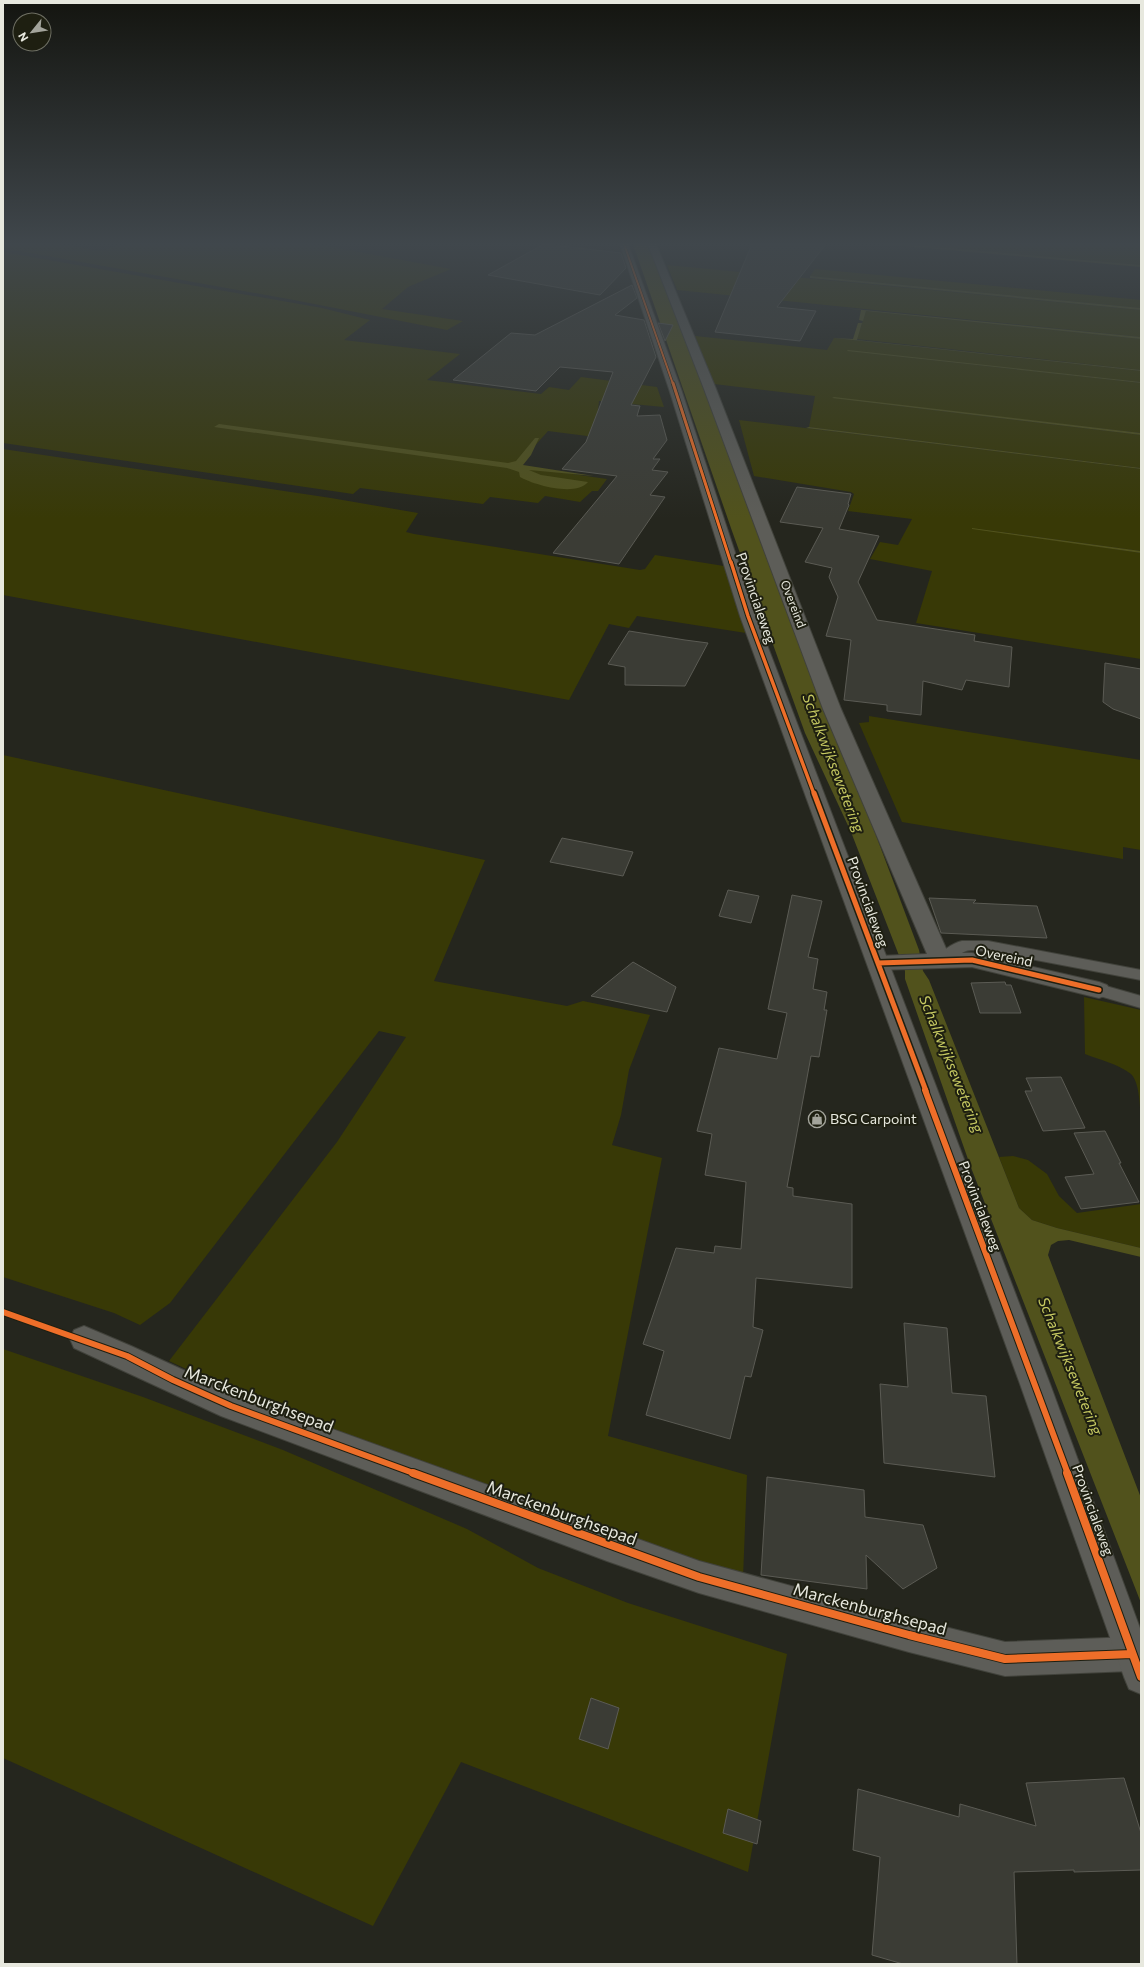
<svg xmlns="http://www.w3.org/2000/svg" width="1144" height="1967" font-family="Commissioner,sans-serif">
<style>
.green{fill:#383906}
.water{fill:#51521c}
.building{fill:#3b3c35;stroke:#5b5b54}
.lines{fill:none;stroke-linecap:round;stroke-linejoin:round}
.service-casing{stroke:#41423b;stroke-width:2}
.minor-casing{stroke:#41423b;stroke-width:2}
.tertiary-casing{stroke:#41423b;stroke-width:2}
.service{fill:#5d5d58;fill-rule:evenodd}
.minor{fill:#5d5d58;fill-rule:evenodd}
.tertiary{fill:#5d5d58;fill-rule:evenodd}
.cycleway-far5-casing{stroke:#1e1f11;stroke-width:3}
.cycleway-far4-casing{stroke:#1e1f11;stroke-width:4.5}
.cycleway-far3-casing{stroke:#1e1f11;stroke-width:5.5}
.cycleway-far2-casing{stroke:#1e1f11;stroke-width:8}
.cycleway-far1-casing{stroke:#1e1f11;stroke-width:8}
.cycleway-casing{stroke:#1e1f11;stroke-width:10}
.cycleway-far5{stroke:#ee6e29;stroke-width:2}
.cycleway-far4{stroke:#ee6e29;stroke-width:3}
.cycleway-far3{stroke:#ee6e29;stroke-width:3.5}
.cycleway-far2{stroke:#ee6e29;stroke-width:5}
.cycleway-far1{stroke:#ee6e29;stroke-width:6}
.cycleway{stroke:#ee6e29;stroke-width:8}
.labels{text-anchor:middle;stroke-width:4;stroke-linejoin:round;paint-order:stroke}
.far-street-label{font-size:12px;fill:#e7e8de;stroke:#1e1f11}
.street-label{font-size:14px;fill:#e7e8de;stroke:#1e1f11}
.poi-label{font-size:14px;fill:#e7e8de;stroke:#1e1f11;text-anchor:start}
.water-label{font-size:15px;font-style:italic;fill:#c6c961;stroke:#1e1f11}
.near-street-label{font-size:17px;fill:#e7e8de;stroke:#1e1f11}
</style>
<rect width="100%" height="100%" fill="#25261e"/>
<path class="green" d="M3,244H61L100,251L123,244H315L451,269L408,287L382,309L463,321L447,330L294,300L3,248Z
M904,244H1141V265Z
M3,252L322,308L370,320L344,340L460,354L427,380L541,394L549,387L569,390L581,377L657,387L664,407L599,401L595,437L548,431L517,466L607,479L598,491H592L580,502L545,496L538,503L490,497L483,504L360,488L353,494L3,443Z
M667,265L1141,310V337L677,290Z
M815,269L1141,300V308L810,276Z
M866,311L1141,339V370L857,339Z
M695,336L827,350L834,338L1141,371V382L848,351L1141,383V433L833,398L1141,435V468L809,427L815,396L714,384Z
M739,420L1141,469V551L972,528L1141,553V659L916,623L932,571L870,559L880,542L898,545L912,519L848,511L854,494L851,492L754,476Z
M3,449L331,498L418,513L406,532L414,534L640,570L645,569L655,555L724,566L746,633L637,616L629,628L609,624L569,700L3,595Z
M869,716L1141,760V850L1123,847V859L902,822L859,723L869,722Z
M3,755L485,860L434,981L567,1006L583,1001L650,1015L629,1070L621,1115L612,1145L662,1158L608,1436L747,1475L743,1578L588,1528L242,1395L169,1361L337,1142L406,1037L379,1031L170,1303L140,1325L114,1313L3,1277Z
M1084,997L1141,1010V1148C1140,1131 1143,1085 1131,1074C1118,1064 1100,1060 1085,1054Z
M1013,1156L1028,1160L1047,1174L1059,1196L1077,1213L1141,1204V1248L1057,1228L1032,1220L1019,1208L999,1157Z
M3,1349L143,1397L283,1450L467,1529L538,1568L628,1603L787,1654L748,1872L461,1762L373,1926L3,1758Z"/>
<path class="water" d="M633,244H646L659,271L841,742L919,950L923,971L929,980L1019,1208L1032,1220L1057,1228L1141,1248V1257L1069,1240L1058,1241L1051,1245L1048,1255L1141,1498V1603L970,1165L905,979V971L851,832L805,733L732,531Z
M880,244H904L1141,265V267Z
M810,276L1141,308V310L810,278Z
M843,308L1141,337V339L866,311L863,321L859,320L861,310Z
M858,323H862L857,340L1141,370V371L834,338L853,339Z
M848,350L1141,382V383L847,351Z
M834,397L1141,433V435L832,398Z
M219,424L508,463L516,461L535,438H539L531,455L523,465L594,476L529,470L541,475L588,482C576,497 534,485 520,477L519,472L507,468L214,427Z
M809,427L1141,468V469L806,428Z
M972,528L1141,551V553L972,529Z"/>
<path class="building" d="M544,244L621,253L626,268L600,295L488,275Z
M752,244H826L777,307L816,311L800,341L715,332Z
M632,285L637,298L615,315L644,320L656,357L631,405L640,406L637,416L660,415L667,440L653,459H660L652,470L668,472L650,495L665,497L619,564L553,553L617,476L562,469L586,442L613,372L560,367L536,391L453,380L511,333L535,335Z
M658,323L673,325L665,341Z
M797,487L851,494L848,504L849,505L839,529L879,536L858,582L877,620L975,635L974,641L1012,647L1009,687L966,680L962,690L923,681L921,715L887,711V705L844,700L851,640L826,636L838,597L829,577L832,568L805,562L823,528L780,522Z
M629,631L685,640L708,643L685,686L625,685V667L608,664Z
M1105,663L1141,669V719L1113,709L1103,702Z
M562,838L633,852L623,876L550,862Z
M728,890L759,896L751,923L719,916Z
M792,895L822,901L808,957L818,959L813,989L827,992L824,1010H827L819,1057L811,1056L787,1187L793,1188V1196L852,1204V1288L756,1278L753,1327L763,1330L751,1377L745,1376L730,1439L646,1415L664,1351L643,1344L676,1248L714,1253L715,1246L741,1249L746,1182L705,1175L712,1134L697,1131L719,1048L777,1059L787,1013L768,1009Z
M929,898L976,900L973,903L1037,906L1047,938L941,933Z
M633,962L676,987L667,1012L591,996Z
M1005,982L1006,985H1011L1021,1013H980L971,983Z
M1061,1077L1085,1128L1043,1131L1025,1091H1032L1026,1078Z
M1105,1131L1121,1163H1119L1139,1202L1081,1209L1065,1177L1094,1174L1074,1133Z
M904,1323L947,1328L952,1393L986,1396L995,1477L884,1463L880,1384L908,1387Z
M767,1477L864,1490L865,1517L923,1525L937,1568L903,1589L866,1555L867,1589L761,1575Z
M591,1698L619,1708L608,1749L579,1739Z
M1124,1778L1141,1833V1870L1074,1872V1870L1014,1872L1017,1964H903L872,1955L880,1857L853,1850L858,1789L959,1817L960,1804L1036,1826L1026,1783Z
M728,1809L761,1821L757,1844L723,1833Z"/>
<g class="lines">
<defs>
<path id="service" d="M962,941H988L1141,970V980L988,951C981,951 972,949 966,951C954,955 950,969 935,965L933,961C938,953 953,943 962,941Z
M1099,984L1141,996V1008L1093,994L1091,990L1093,986Z"/>
<path id="minor" d="M648,244H656L716,389L841,709L948,953H972L1099,982L1107,985L1110,990L1107,995L1099,998L972,967L878,970L870,968L867,963L870,958L878,956L927,954L823,709L704,389Z
M84,1326L131,1346L238,1395L699,1561L909,1618L1005,1642L1132,1637L1141,1641V1667L1132,1671L1005,1676L909,1652L699,1593L607,1561L221,1416L74,1348L70,1339L74,1330Z"/>
<path id="tertiary" d="M620,244H628L681,389L756,616L1050,1384L1141,1631V1694L1129,1689L1124,1677L1020,1384L740,616L669,389Z"/>
</defs>
<use href="#service" class="service-casing"/>
<use href="#minor" class="minor-casing"/>
<use href="#tertiary" class="tertiary-casing"/>
<use href="#service" class="service"/>
<use href="#minor" class="minor"/>
<use href="#tertiary" class="tertiary"/>
<defs>
<path id="cycleway-far5" d="M624,244L673,384"/>
<path id="cycleway-far4" d="M673,383L731,563"/>
<path id="cycleway-far3" d="M731,562L748,616L814,794"/>
<path id="cycleway-far2" d="M814,793L926,1091
M878,963L972,960L1099,990"/>
<path id="cycleway-far1" d="M925,1090L1068,1474
M3,1312L127,1356L173,1380L231,1406L416,1474"/>
<path id="cycleway" d="M413,1473L699,1577L909,1635L1005,1659L1132,1654
M1067,1473L1141,1677"/>
</defs>
<use href="#cycleway-far5" class="cycleway-far5-casing"/>
<use href="#cycleway-far4" class="cycleway-far4-casing"/>
<use href="#cycleway-far3" class="cycleway-far3-casing"/>
<use href="#cycleway-far2" class="cycleway-far2-casing"/>
<use href="#cycleway-far1" class="cycleway-far1-casing"/>
<use href="#cycleway" class="cycleway-casing"/>
<use href="#cycleway-far5" class="cycleway-far5"/>
<use href="#cycleway-far4" class="cycleway-far4"/>
<use href="#cycleway-far3" class="cycleway-far3"/>
<use href="#cycleway-far2" class="cycleway-far2"/>
<use href="#cycleway-far1" class="cycleway-far1"/>
<use href="#cycleway" class="cycleway"/>
</g>
<linearGradient id="sky" x2="0" y2="1"><stop stop-color="#141510"/><stop offset="0.47" stop-color="#40474c"/><stop offset="1" stop-color="#40474c" stop-opacity="0"/></linearGradient>
<rect width="1144" height="519" fill="url(#sky)"/>
<defs>
<symbol id="shop-ring" viewBox="-11 -11 22 22"><circle r="9.5" fill="#1e1f11" stroke="#a3a49b" stroke-width="1.5"/><path d="M-5-2.5h2.3a2.7 3.5 0 0 1 5.4 0H5L5.5 6h-11ZM-1.5-2.5h3a1.5 2.3 0 0 0-3 0Z" fill="#a3a49b"/></symbol>
</defs>
<g fill-rule="evenodd">
<use href="#shop-ring" x="807" y="1109" width="20" height="20"/>
</g>
<g class="labels">
<g class="far-street-label">
<text transform="translate(793 604) rotate(69)" y="4">Overeind</text>
</g>
<g class="street-label">
<text transform="translate(756 598) rotate(71)" y="5">Provincialeweg</text>
<text transform="translate(868 902) rotate(70)" y="5">Provincialeweg</text>
<text transform="translate(1004 956) rotate(12)" y="5">Overeind</text>
<text transform="translate(980 1206) rotate(69)" y="5">Provincialeweg</text>
<text transform="translate(1093 1510) rotate(70)" y="5">Provincialeweg</text>
</g>
<g class="poi-label">
<text x="830" y="1124">BSG Carpoint</text>
</g>
<g class="water-label">
<text transform="translate(833 763) rotate(69)" y="5">Schalkwijksewetering</text>
<text transform="translate(951 1064) rotate(68)" y="5">Schalkwijksewetering</text>
<text transform="translate(1070 1366) rotate(68)" y="5">Schalkwijksewetering</text>
</g>
<g class="near-street-label">
<text transform="translate(259 1399) rotate(21)" y="6">Marckenburghsepad</text>
<text transform="translate(562 1513) rotate(20)" y="6">Marckenburghsepad</text>
<text transform="translate(870 1609) rotate(15)" y="6">Marckenburghsepad</text>
</g>
</g>
<rect width="1144" height="1967" fill="none" stroke="#e7e8de" stroke-width="8"/>
<g transform="translate(32 32) rotate(240)"><circle r="19" fill="#1e1f11" stroke="#6e6f63"/>
<path d="M0-3L7 15L0 10L-7 15Z" fill="#a3a49b"/>
<text y="-6" font-size="11" font-weight="bold" text-anchor="middle" fill="#e7e8de">N</text>
</g>
</svg>
